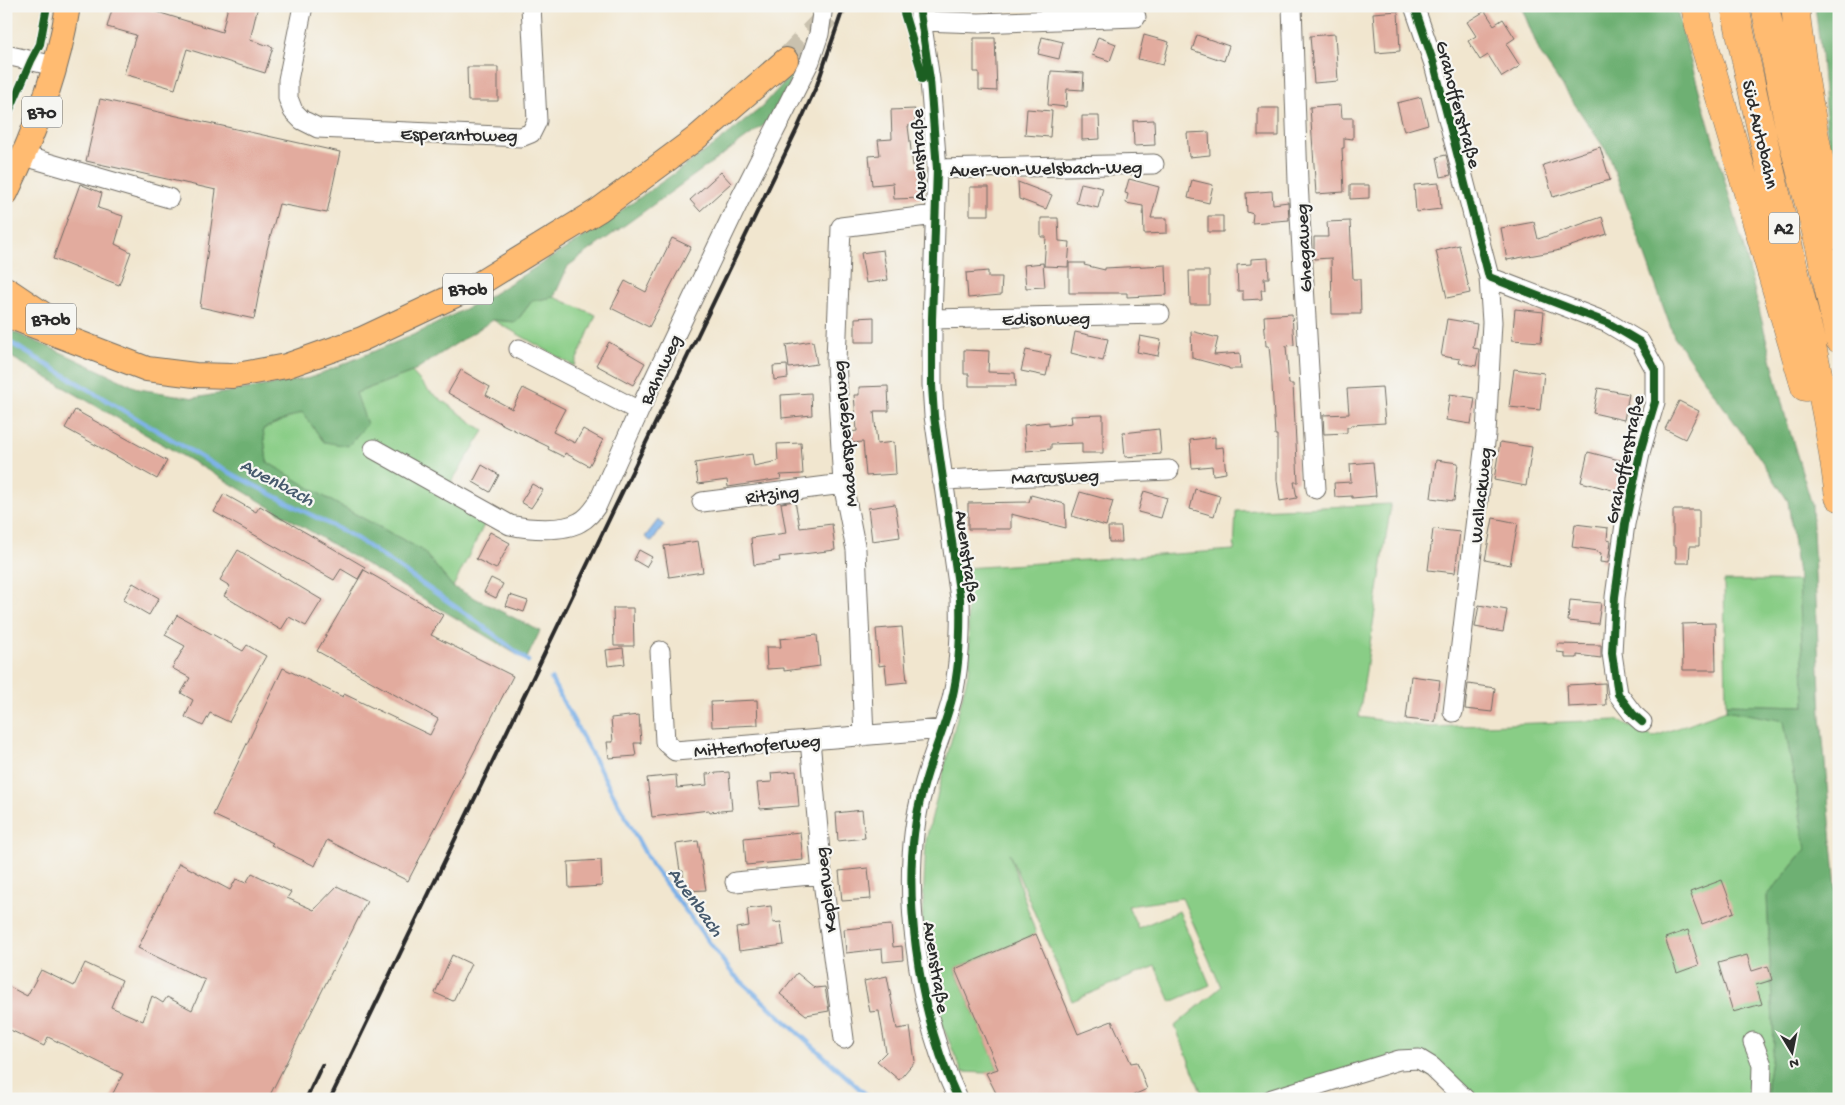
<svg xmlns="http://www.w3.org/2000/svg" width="1845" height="1105" font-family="'Gochi Hand',sans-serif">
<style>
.green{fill:#89cd86;stroke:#5a7c58}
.forest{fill:#6eb073;stroke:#4c6e4f}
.water{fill:#7ab0e8;stroke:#526e8a}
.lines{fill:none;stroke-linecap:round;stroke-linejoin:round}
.stream{stroke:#7ab0e8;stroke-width:4.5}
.building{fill:#e2ab9e}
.major-tunnel{stroke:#c9c1ae;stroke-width:24;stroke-dasharray:24 12;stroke-linecap:butt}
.minor-casing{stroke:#706c64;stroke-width:21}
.major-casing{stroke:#706c64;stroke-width:26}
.highway-casing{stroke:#706c64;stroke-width:29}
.minor{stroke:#fff;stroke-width:19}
.major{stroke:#ffbb71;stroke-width:24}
.highway{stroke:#ffbb71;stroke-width:28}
.rail{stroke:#2b2b2b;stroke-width:4}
.cycleway-casing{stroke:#f6f6f2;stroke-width:11}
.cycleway{stroke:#1b5e20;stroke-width:8}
.labels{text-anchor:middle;stroke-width:4.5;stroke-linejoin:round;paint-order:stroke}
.shield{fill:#f6f6f2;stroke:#686867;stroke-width:1}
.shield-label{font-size:18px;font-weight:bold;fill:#2b2b2b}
.street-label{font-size:19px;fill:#2b2b2b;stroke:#f6f6f2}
.water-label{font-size:20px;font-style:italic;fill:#475a6d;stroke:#f6f6f2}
</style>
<rect width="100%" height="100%" fill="#f6f6f2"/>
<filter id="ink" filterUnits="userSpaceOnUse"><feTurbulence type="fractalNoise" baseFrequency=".02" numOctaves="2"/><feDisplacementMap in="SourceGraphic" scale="10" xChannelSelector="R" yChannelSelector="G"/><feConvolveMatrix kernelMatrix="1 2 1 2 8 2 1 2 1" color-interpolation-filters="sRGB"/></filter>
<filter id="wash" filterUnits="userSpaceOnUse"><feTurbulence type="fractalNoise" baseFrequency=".0096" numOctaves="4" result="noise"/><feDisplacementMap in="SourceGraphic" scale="20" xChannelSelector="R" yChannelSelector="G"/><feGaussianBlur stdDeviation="1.12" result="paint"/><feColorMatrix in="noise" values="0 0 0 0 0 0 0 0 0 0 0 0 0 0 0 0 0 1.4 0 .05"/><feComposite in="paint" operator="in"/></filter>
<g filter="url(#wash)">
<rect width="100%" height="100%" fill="#f1e6cf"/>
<path class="green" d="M554,297L596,315L574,366L493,320L516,322L532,301Z
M412,372L429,391L484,431L443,495L486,521L453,587L422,550L333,502L267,462L263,429L302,412L324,442L356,393Z
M1391,504L1359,717L1429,727L1617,720L1653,737L1726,710L1784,720L1806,849L1767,896L1774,1044L1767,1083L1768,1099H1459L1454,1088L1399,1060L1282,1099H1204L1175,1026L1221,987L1182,898L1128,906L1138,928L1179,911L1210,985L1171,1002L1155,966L1072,1001L1009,853L1036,934L955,969L998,1069L986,1073L962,1072L920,972L926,840L970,666L965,568L1234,550L1236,511Z
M1724,581H1799L1805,706L1726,704Z"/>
<path class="forest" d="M1521,6H1676L1687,48L1744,248L1785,415L1812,505L1821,716L1839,923V1099H1768L1767,1083L1774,1044L1767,896L1806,849L1784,721L1726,710V704L1805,706L1799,581L1788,501L1759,457L1674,337L1609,155L1540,53Z
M1815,6H1839V188L1828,145L1821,55Z
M796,69L778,115L568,266L554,297L532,301L516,322L493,320L412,372L356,393L367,424L348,446L324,442L302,412L263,429L267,462L333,502L422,550L453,587L540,631L526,660L228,482L6,354V329L54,349L139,389L194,398L310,378L420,332L488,297L584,237L717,143L761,108Z"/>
<path class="water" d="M658,520L664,525L652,542L645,537Z"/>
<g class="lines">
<path class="stream" d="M6,340L211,463L356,538L479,623L528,661
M551,679L651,864L732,973L871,1099"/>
</g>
<g id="blocks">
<path class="building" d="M113,6H138L222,32L228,6H258L250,40L273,47L265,73L187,49L175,89L124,74L136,35L107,27Z
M1398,11L1400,51L1376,53L1373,13Z
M1485,11L1494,25L1503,19L1515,38L1506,44L1520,66L1502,77L1488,55L1480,60L1468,41L1476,36L1467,22Z
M1335,34L1338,81L1314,83L1310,36Z
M1144,35L1169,42L1163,65L1138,59Z
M1197,35L1229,46L1224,61L1192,50Z
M1042,37L1063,42L1059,59L1038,54Z
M1098,37L1116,44L1110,61L1092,55Z
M974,38H995L997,91L979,90V72H974Z
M467,67H498V101H468Z
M1051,71L1084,73L1083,90L1067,89L1066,107L1048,105Z
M1421,97L1428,124L1404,131L1397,103Z
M100,99L340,152L327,213L279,204L267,250L254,319L200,307L216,190L86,161Z
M1341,105L1342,118H1353V139L1344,138V148H1342L1344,192L1316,194L1310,107Z
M1258,108H1279V136H1258Z
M915,109V125L908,126L913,166H920L923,198L894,199L893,183L872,185L869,156L880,155L878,140L892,139L891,110Z
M1027,109L1052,111L1050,137L1025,135Z
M1082,116H1099L1100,139L1082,140Z
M1154,120L1155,145L1134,146L1133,121Z
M1209,132L1210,155L1189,157L1187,133Z
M1600,147L1610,180L1553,197L1543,165Z
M1446,155L1451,175L1441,177L1437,157Z
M721,172L731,183L700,211L690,200Z
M1129,179L1159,187L1151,218H1167V233L1144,234L1143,206L1126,203L1128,194L1125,193Z
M1192,180L1213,185L1209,203L1188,198Z
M1018,182L1052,195L1046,209L1019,199Z
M1081,183L1103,188L1098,208L1076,203Z
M1439,183L1441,209L1416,212L1414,185Z
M80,184L102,193L98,208L123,216L115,244L131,252L119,285L53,259Z
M1350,185H1369V198L1350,199Z
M970,187H989V215H970Z
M1272,191L1273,204L1288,202L1289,220L1252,223L1253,214L1247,212L1246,193Z
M1208,216H1223V232H1208Z
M1602,217L1607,234L1556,251L1507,260L1501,228L1534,222L1538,239Z
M1041,218H1058L1059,241L1070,242L1068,267L1044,266L1046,237H1041Z
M1350,221L1353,279H1360L1361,314H1332L1331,258L1314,259V237H1328L1327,222Z
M672,238L691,247L649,327L611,308L625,281L646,292Z
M1459,245L1470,293L1447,298L1436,251Z
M883,250L888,280L866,283L861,253Z
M1268,258L1269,278H1264L1265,290H1261L1262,299L1243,300V291H1238L1237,265L1251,264V259Z
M1043,263L1045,287L1026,288L1024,265Z
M1069,263H1085L1084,265L1105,270V268L1166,265L1167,295L1127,297V293H1069Z
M988,271V277H1002L1001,295L968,298L966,273Z
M1189,271H1209V304H1190Z
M1515,309L1544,312L1541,342L1512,340Z
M1292,314L1294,345L1286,346L1289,384H1293L1298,482H1294L1297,498L1280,501L1277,480V435H1275L1271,367L1269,346H1266L1264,316Z
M874,317V342H855V318Z
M1447,319L1477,324L1473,348L1479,349L1476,366L1459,363L1460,359L1441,356Z
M1191,331L1218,338L1214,355L1240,353L1241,369H1229V368L1192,358Z
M1075,332L1108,339L1103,361L1071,353Z
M1140,336L1161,340L1158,356L1137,352Z
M813,341L817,364L789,368L786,345Z
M609,342L645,363L633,385L596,365Z
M964,350L989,351L988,372L1015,373L1016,386H969V374H964Z
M1026,350L1051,355L1046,376L1021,371Z
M787,365L788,378L774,380L773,366Z
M1514,369L1544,373L1540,410L1509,407Z
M461,370L490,387L486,395L512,409L523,388L565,409L553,432L575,443L583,429L603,440L589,466L565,453L564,457L548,449L549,447L504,425L448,393Z
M888,386L889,411H874L877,444L894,442L896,474L866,476L863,442L852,443L851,432L857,431L854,395H859V387Z
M1382,387L1385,423L1351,425L1350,427H1347V433L1324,434L1323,415L1349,414L1347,389Z
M1598,388L1629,394L1624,420L1593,413Z
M811,393L812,415L782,418L781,395Z
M1450,394L1475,398L1471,424L1446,420Z
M1679,401L1699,411L1685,439L1665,429Z
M75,410L167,461L157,479L65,428Z
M1103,415V453H1082V443L1051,444V449L1026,451L1024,425L1049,422V426L1072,423L1071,416Z
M1159,429L1161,454L1125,457L1123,433Z
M1215,437V448L1223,447L1226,473L1213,475L1212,466L1192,468L1190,440Z
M1500,442L1532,447L1526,486L1494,480Z
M801,443L803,474L780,475L781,479L728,487L727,480L698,484L695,463L752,454L754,466L778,461L777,444Z
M1588,452L1627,462L1620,492L1581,482Z
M1436,460L1458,463L1454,501L1431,498Z
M1373,462L1376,496L1352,498V496L1335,497L1334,483L1351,482L1350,464Z
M482,465L499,475L490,492L473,482Z
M532,484L543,490L531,508L521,502Z
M1195,489L1220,496L1214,516L1190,509Z
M1144,491L1167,498L1161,518L1138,512Z
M1080,492L1113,501L1106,526L1072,516Z
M224,494L256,512L260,506L365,567L358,579L341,569L334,580L214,512Z
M1031,495L1065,504L1066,528L1011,514V529H968V503L1029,502Z
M795,501L800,528L832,524L835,550L779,557L780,561L754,565L751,538L786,533L781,503Z
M895,504L900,537L872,541L868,508Z
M1673,510H1699V546H1690L1689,563H1676V546H1673Z
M1493,518L1518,523L1510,565L1485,560Z
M1575,524L1608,528L1607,540L1611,541L1608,563L1600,562L1601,553L1597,552L1598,551L1572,547Z
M1108,527H1121L1122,542H1109Z
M1433,529L1460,532L1455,573L1428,570Z
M490,532L510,543L496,569L476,559Z
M698,541L703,572L669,577L664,546Z
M238,550L322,600L306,626L289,617L281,630L224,596L230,586L220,580Z
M639,550L652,557L646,567L634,560Z
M364,570L443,615L431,635L513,676L408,881L327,840L315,866L271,845L273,843L213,815L283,668L343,697L344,694L430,735L438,719L317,651Z
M491,578L503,584L496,598L484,592Z
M133,583L159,598L149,615L123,600Z
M510,595L528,601L524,612L506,606Z
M1570,600L1601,603L1598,624L1568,621Z
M1479,605L1507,610L1503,632L1475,627Z
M613,608H633L634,646H614Z
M177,615L243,651L247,645L266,656L229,722L210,713L203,726L185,717L193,700L181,693L190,678L172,668L185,646L165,635Z
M1715,623L1716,670H1683L1682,624Z
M902,627L907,682L887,684L885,665L879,666L876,629Z
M817,635L820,666L784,671V668L767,669L766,647H781L780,639Z
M1558,644L1601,645V658L1577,655V658H1565V653L1557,652Z
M623,648L625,664L608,666L606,650Z
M1411,676L1440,680L1435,722L1406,719Z
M1605,683L1606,705L1568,707L1567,685Z
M1468,684L1495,688L1492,712L1465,709Z
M757,700L758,725L712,727L711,702Z
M639,715L641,743H634L636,756L609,758L607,742H613L611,718Z
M796,771L799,806L760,809L757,783L772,782L771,773Z
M729,772L732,810L709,812V810L652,817L647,778L676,775L677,788L707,785L706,774Z
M862,810L865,838L838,841L836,813Z
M800,832L803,860L746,865L744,838Z
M698,841L706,890L684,891L683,871H680L676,844Z
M601,860L602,886L569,888L568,862Z
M179,863L230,890L236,879L246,883L252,873L291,892L287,898L314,910L337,886L367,901L268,1099H110L123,1074L48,1037L44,1046L6,1028V985L27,996L41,970L74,986L85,963L122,980L111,1007L143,1021L152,996L163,1003L167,997L192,1010L205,980L138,948Z
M868,868L871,899L842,901L839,871Z
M1722,880L1734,912L1702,924L1690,892Z
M771,906L773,923L781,922L784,945L739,951L736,928L749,926L747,909Z
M891,925L893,947L902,946L903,960L883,962L882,949L846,953L844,929Z
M1688,930L1699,965L1677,973L1665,938Z
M1036,934L1078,1034L1112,1021L1131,1063L1137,1062L1147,1089L1125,1099H999L986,1073L998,1069L955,969Z
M452,955L471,964L453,1001L435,993Z
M1747,955L1752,971L1768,966L1772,980L1756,985L1762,1004L1733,1012L1718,963Z
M797,973L815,988L825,987L829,1011L806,1015L780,994Z
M887,976L897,1029L910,1027L915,1061L899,1080L877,1061L886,1052L879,1011L870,1012L864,981Z"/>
</g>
</g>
<g filter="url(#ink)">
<use href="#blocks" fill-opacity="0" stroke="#706c64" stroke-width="1"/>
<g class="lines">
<path class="major-tunnel" d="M786,60L837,6"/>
<defs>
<path id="minor" d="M303,6L288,80V98L293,111L302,120L318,128L521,137L531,133L537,121L531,6
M919,6L930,80L937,169L932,319V385L934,416L960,598C961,632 960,665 952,699C944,729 931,758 923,789C897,880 918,1014 958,1099
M1292,6L1298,182L1316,489
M1414,6L1434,64L1489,277L1492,322L1486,434L1453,712
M921,21L979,23L1136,17
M6,55L55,66
M24,156L169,198
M937,169L1154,164
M1489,277L1608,323L1640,342L1655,369V402L1641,449L1625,524L1615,597L1612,653L1618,694L1633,714L1642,722
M932,319L1160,314
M519,349L639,411
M374,449L510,525C528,529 563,532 580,522C588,518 592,512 597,505L639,411L740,199L810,61L819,34L823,6
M942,480L1169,470
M702,502L843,484
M660,651L665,742L675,751L943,729
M864,736L856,550L843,484L836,361L841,227L935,215
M810,740L822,874L844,1039
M735,882L822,874
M1753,1042L1762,1065L1761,1099
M1272,1099L1399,1060L1419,1059L1432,1067L1465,1099"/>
<path id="major" d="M6,193C35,133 58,72 68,6
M6,289L61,326
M6,315L147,369L195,375L232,376L286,366L362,339L477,285L599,210L695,139L786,60"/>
<path id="highway" d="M1695,6L1699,26L1805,387
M1735,6C1750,86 1769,165 1788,244C1808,328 1829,411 1839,497
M1765,6L1789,126L1820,247L1839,339
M1795,6C1803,83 1819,159 1835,235"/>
</defs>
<use href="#minor" class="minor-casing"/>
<use href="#major" class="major-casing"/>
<use href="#highway" class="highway-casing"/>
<use href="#minor" class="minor"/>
<use href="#major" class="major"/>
<use href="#highway" class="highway"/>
<path class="rail" d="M306,1099L322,1065
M330,1099L797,129L817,85L844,6"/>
<defs>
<path id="cycleway" d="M902,6L921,70L922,79
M919,6L930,80L937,169L932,319V385L934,416L960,598C961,632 960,665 952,699C944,729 931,758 923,789C897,880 918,1014 958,1099
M1414,6L1434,64L1489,277L1608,323L1640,342L1655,369V402L1641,449L1625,524L1615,597L1612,653L1618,694L1633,714L1642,722
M6,119L31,61L40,44L47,6"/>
</defs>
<use href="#cycleway" class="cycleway-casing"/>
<use href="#cycleway" class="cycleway"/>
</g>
</g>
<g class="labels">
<g class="shield">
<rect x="22" y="96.5" width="40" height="31" rx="4"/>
<rect x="1769" y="212.5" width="30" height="31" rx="4"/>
<rect x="443" y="273.5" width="50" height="31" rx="4"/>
<rect x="26" y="303.5" width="50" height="31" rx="4"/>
</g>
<g class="shield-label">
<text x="42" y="118">B70</text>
<text x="1784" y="234">A2</text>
<text x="468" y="295">B70b</text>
<text x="51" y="325">B70b</text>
</g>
<g class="street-label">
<text transform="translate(1460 104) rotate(75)" y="7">Grahofferstraße</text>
<text transform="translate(459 133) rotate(1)" y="7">Esperantoweg</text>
<text transform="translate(1762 134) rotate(77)" y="7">Süd Autobahn</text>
<text transform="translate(917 155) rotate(-92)" y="7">Auenstraße</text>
<text transform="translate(1046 167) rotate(-1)" y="7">Auer-von-Welsbach-Weg</text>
<text transform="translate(1302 248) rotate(-93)" y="7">Ghegaweg</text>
<text transform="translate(1046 317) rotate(-1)" y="7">Edisonweg</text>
<text transform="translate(659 369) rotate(-65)" y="7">Bahnweg</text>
<text transform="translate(843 434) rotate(-95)" y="7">Maderspergerweg</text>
<text transform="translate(1623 459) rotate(-78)" y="7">Grahofferstraße</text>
<text transform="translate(1055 475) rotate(-2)" y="7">Marcusweg</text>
<text transform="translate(772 493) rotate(-7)" y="7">Ritzing</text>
<text transform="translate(1479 495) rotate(-84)" y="7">Wallackweg</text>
<text transform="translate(969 556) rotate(82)" y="7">Auenstraße</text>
<text transform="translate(757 744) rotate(-5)" y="7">Mitterhoferweg</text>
<text transform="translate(824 890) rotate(-97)" y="7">Keplerweg</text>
<text transform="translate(938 967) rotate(81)" y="7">Auenstraße</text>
</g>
<g class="water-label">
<text transform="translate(278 481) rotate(28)" y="7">Auenbach</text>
<text transform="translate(697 901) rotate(54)" y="7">Auenbach</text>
</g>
</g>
<rect width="1845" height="1105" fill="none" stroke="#f6f6f2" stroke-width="25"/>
<g transform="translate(1792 1052) rotate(170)" stroke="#f6f6f2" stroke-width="4" paint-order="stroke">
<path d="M0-4L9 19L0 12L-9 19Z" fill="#2b2b2b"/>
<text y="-8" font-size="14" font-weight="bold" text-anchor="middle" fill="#2b2b2b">N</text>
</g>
</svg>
